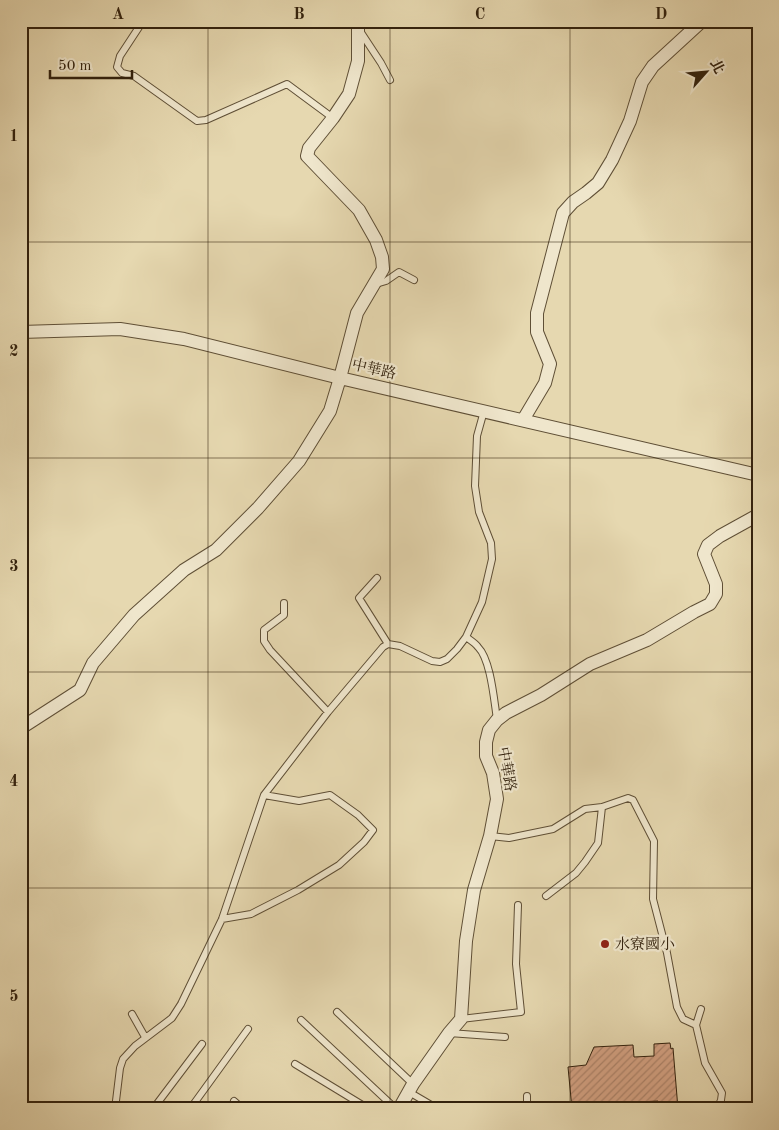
<svg xmlns="http://www.w3.org/2000/svg" width="779" height="1130" font-family="'Old Standard TT','Noto Serif TC',serif">
<style>
.building{fill:url(#building-hatch);stroke:#32210d}
.lines{fill:none;stroke-linecap:round;stroke-linejoin:round}
.service-casing{stroke:#5f4f36;stroke-width:8}
.minor-casing{stroke:#5f4f36;stroke-width:14}
.service{stroke:#efe6cc;stroke-width:6}
.minor{stroke:#efe6cc;stroke-width:12}
.grid{fill:none;stroke:#32210d;stroke-width:1;stroke-opacity:0.55}
.poi-dot{fill:#8f2418;stroke:#efe6cc;stroke-width:2}
.labels{text-anchor:middle;stroke-width:4.5;stroke-linejoin:round;paint-order:stroke}
.street-label{font-size:15px;fill:#32210d;stroke:#efe6cc}
.poi-label{font-size:15px;fill:#32210d;stroke:#efe6cc;text-anchor:start}
.neatline{fill:none;stroke:#32210d;stroke-width:2}
.grid-label{font-size:16px;text-anchor:middle;font-weight:bold;fill:#32210d}
</style>
<defs>
<pattern id="building-hatch" width="6" height="6" patternUnits="userSpaceOnUse" patternTransform="scale(1.25)"><rect width="6" height="6" fill="#d6a486"/><path d="M-1 1l2-2M0 6l6-6M5 7l2-2" fill="none" stroke="#ae856c"/></pattern>
</defs>
<rect width="100%" height="100%" fill="#e6d8b0"/>
<filter id="stains"><feTurbulence type="fractalNoise" baseFrequency=".004" numOctaves="4"/><feColorMatrix values="0 0 0 0 .2 0 0 0 0 .09 0 0 0 0 .02 0 0 0 .5 -.17"/></filter>
<radialGradient id="worn" r=".72"><stop offset=".6" stop-color="#630" stop-opacity="0"/><stop offset="1" stop-color="#630" stop-opacity=".3"/></radialGradient>
<path class="building" d="M670,1043L671,1049L673,1048L678,1109H659L658,1101L637,1102L638,1108L572,1109L568,1067L586,1065L594,1047L633,1045L634,1057L654,1056V1044Z"/>
<g class="lines">
<defs>
<path id="service" d="M143,21L120,56L117,67L122,73L134,76L197,121L206,120L287,84L333,118
M360,31L381,63L390,80
M376,284L386,281L399,272L414,280
M377,578L359,598L388,644
M284,603V615L264,630V641L270,650L328,712
M466,637C470,640 475,643 478,647C491,660 494,701 497,719
M490,836L509,838L553,829L585,809L602,807
M546,896L576,873L585,862L598,843L602,807L628,798L633,800L654,841L653,899L667,953L677,1007L683,1019L696,1025L701,1009
M222,919L251,914L298,890L339,865L364,842L373,830L358,815L330,795L299,801L264,795
M337,1012L413,1084
M132,1014L145,1037
M461,1019L521,1012L516,964L518,905
M301,1020L396,1109
M696,1025L705,1063L722,1093L721,1100L717,1109
M449,1033L505,1037
M295,1064L369,1109
M409,1092L438,1109
M527,1096V1109
M234,1101L243,1109
M115,1109L120,1068L123,1059L135,1046L172,1018L181,1004L222,919L264,795L328,712L383,647L388,644L400,646L432,661L440,662L447,659L457,649L466,637L482,602L492,559L491,543L479,512L475,486L477,436L484,411
M153,1109L202,1044
M190,1109L248,1029"/>
<path id="minor" d="M21,332L120,329L184,339L340,378L758,475
M523,420L545,383L550,364L537,332V313L563,213L573,202L586,193L598,183L612,160L630,121L642,82L653,66L702,21
M21,728L80,690L93,663L134,615L184,570L216,550L258,508L299,461L330,411L340,378L357,313L383,269L382,257L376,240L359,210L307,156L309,148L333,118L349,94L358,61V21
M399,1109L413,1084L449,1033L461,1019L466,941L474,890L490,836L497,799L493,773L486,756V742L489,730L497,720L506,713L541,695L590,664L647,640L694,612L710,604L716,594V584L704,554L708,545L720,536L758,515"/>
</defs>
<use href="#service" class="service-casing"/>
<use href="#minor" class="minor-casing"/>
<use href="#service" class="service"/>
<use href="#minor" class="minor"/>
</g>
<path class="grid" d="M208,21V1109M390,21V1109M570,21V1109M21,242H758M21,458H758M21,672H758M21,888H758"/>
<circle class="poi-dot" cx="605" cy="944" r="5"/>
<g class="labels">
<g class="street-label">
<text transform="translate(374 369) rotate(13)" y="5">中華路</text>
<text transform="translate(507 769) rotate(80)" y="5">中華路</text>
</g>
<g class="poi-label">
<text x="615" y="949">水寮國小</text>
</g>
</g>
<rect width="779" height="1130" fill="none" stroke="#e6d8b0" stroke-width="55"/>
<g transform="translate(706 72) rotate(63)" stroke="#efe6cc" stroke-width="4" paint-order="stroke">
<path d="M0-4L9 19L0 12L-9 19Z" fill="#32210d"/>
<text y="-8" font-size="14" font-weight="bold" text-anchor="middle" fill="#32210d">北</text>
</g>
<path d="M50 70v8h82v-8" fill="none" stroke="#32210d" stroke-width="2.5"/>
<text x="58" y="70" font-size="15" fill="#32210d" stroke="#efe6cc" stroke-width="4" paint-order="stroke">50 m</text>
<rect x="28" y="28" width="724" height="1074" class="neatline"/>
<g class="grid-label">
<text x="118" y="19">A</text>
<text x="299" y="19">B</text>
<text x="480" y="19">C</text>
<text x="661" y="19">D</text>
<text x="14" y="141">1</text>
<text x="14" y="356">2</text>
<text x="14" y="571">3</text>
<text x="14" y="786">4</text>
<text x="14" y="1001">5</text>
</g>
<rect width="100%" height="100%" filter="url(#stains)"/>
<rect width="100%" height="100%" fill="url(#worn)"/>
</svg>
